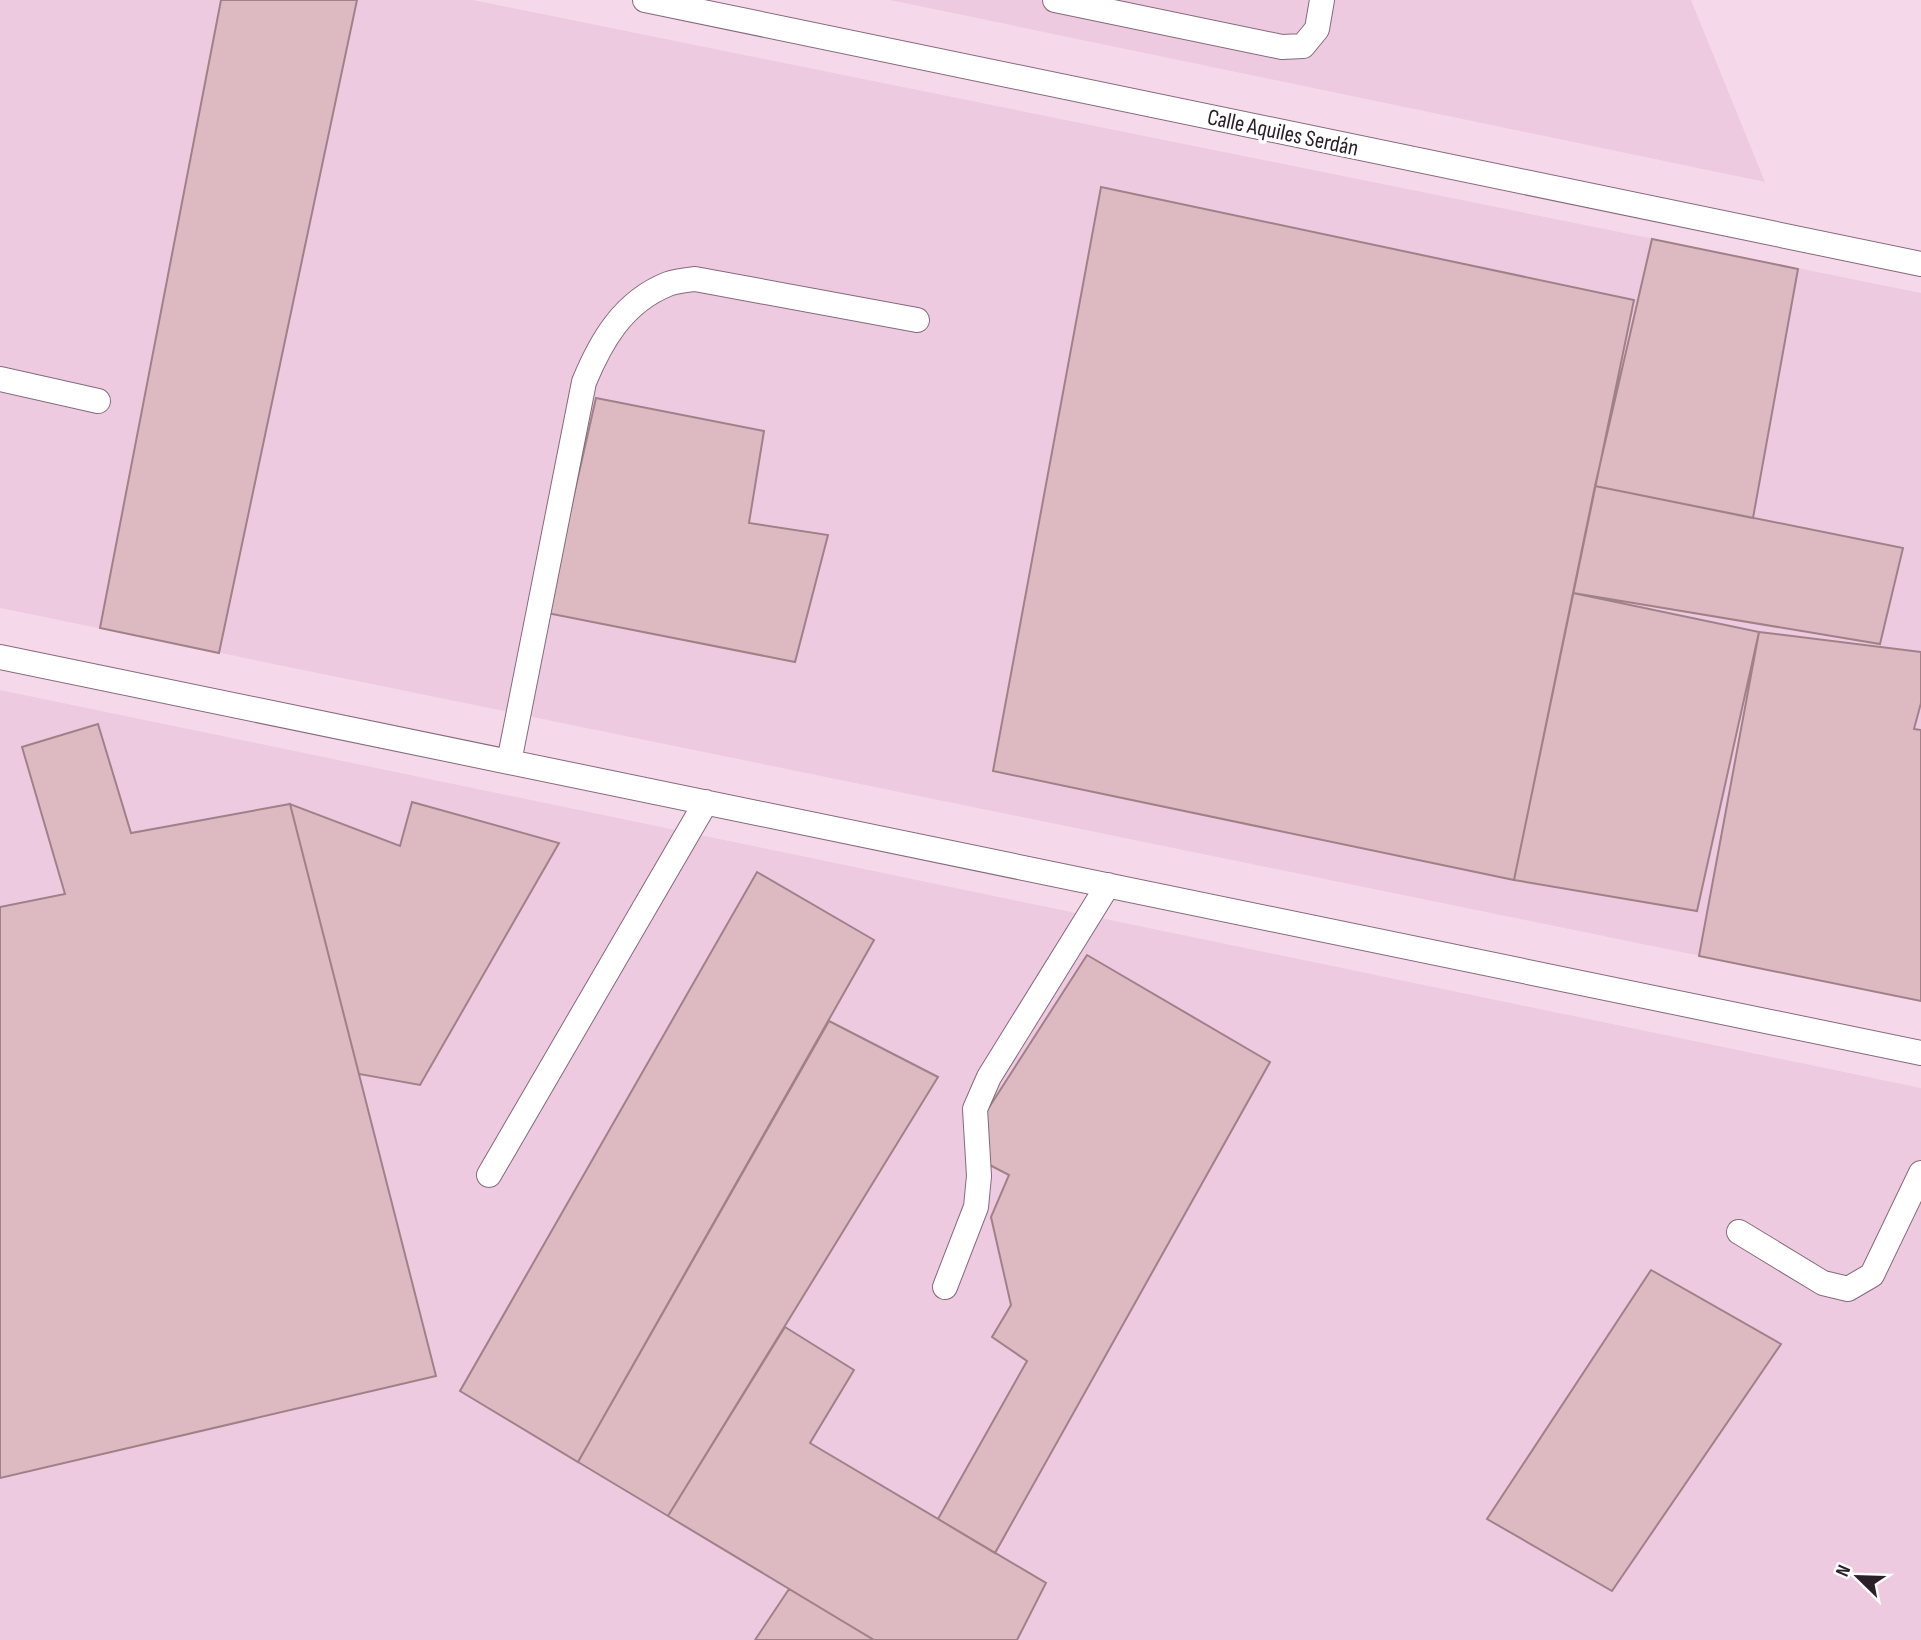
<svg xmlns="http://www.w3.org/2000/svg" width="1921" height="1640" font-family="'Sofia Sans Condensed',sans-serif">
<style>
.built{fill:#eecae1}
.building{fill:#ddb9c2;stroke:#a18188;stroke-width:2}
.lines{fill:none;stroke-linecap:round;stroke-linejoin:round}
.lane-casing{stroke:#846a7b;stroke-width:26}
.lane{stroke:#fff;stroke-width:24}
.labels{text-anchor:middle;stroke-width:7;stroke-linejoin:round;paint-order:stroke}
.street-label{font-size:23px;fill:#2b2027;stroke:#fff}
</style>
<rect width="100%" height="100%" fill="#f6d8eb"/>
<path class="built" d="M0,0H473L1921,293V1001L0,608Z
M890,0H1691L1765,182Z
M0,690L1921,1088V1640H0Z"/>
<path class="building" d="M221,0H357L219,653L100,628Z
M1101,187L1634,300L1514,880L993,771Z
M1652,239L1798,269L1753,518L1595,486Z
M596,398L764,431L749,523L828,535L795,662L547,613Z
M1595,486L1903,548L1880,644L1573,593Z
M1573,593L1759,632L1697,911L1514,880Z
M1759,632L1921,652V703L1914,729L1921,730V1001L1699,956Z
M98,724L131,833L290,804L436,1376L0,1478V907L65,894L22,747Z
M412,802L559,843L420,1085L359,1074L290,804L400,846Z
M757,872L874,940L578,1462L460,1391Z
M1087,955L1270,1062L995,1553L938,1519L1027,1361L992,1337L1011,1305L991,1217L1009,1175L984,1162L979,1123Z
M829,1021L938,1077L668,1516L578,1462Z
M1651,1270L1781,1344L1612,1591L1487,1519Z
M785,1327L854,1370L810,1443L1046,1583L1017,1640H874L668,1516Z
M789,1589L874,1640H755Z"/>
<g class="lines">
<defs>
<path id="lane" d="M645,0L1921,264
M1055,0L1282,47L1303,46L1317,29L1322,0
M0,379L98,401
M0,657L1921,1053
M509,762L584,382C601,341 623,302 668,284C676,281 686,280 695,279L917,320
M489,1175L706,802
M1739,1232L1823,1283L1848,1289L1872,1275L1921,1173
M945,1287L976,1207L979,1176L975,1109L989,1077L1108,885"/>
</defs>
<use href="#lane" class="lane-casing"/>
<use href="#lane" class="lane"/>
</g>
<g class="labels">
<g class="street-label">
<text transform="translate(1283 132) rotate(12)" y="8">Calle Aquiles Serdán</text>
</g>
</g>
<g transform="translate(1858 1577) rotate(293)" stroke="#ffffff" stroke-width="5" paint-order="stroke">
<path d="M0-5L12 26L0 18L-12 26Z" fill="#2b2027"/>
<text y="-10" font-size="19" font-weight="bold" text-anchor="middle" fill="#2b2027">N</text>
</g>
</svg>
